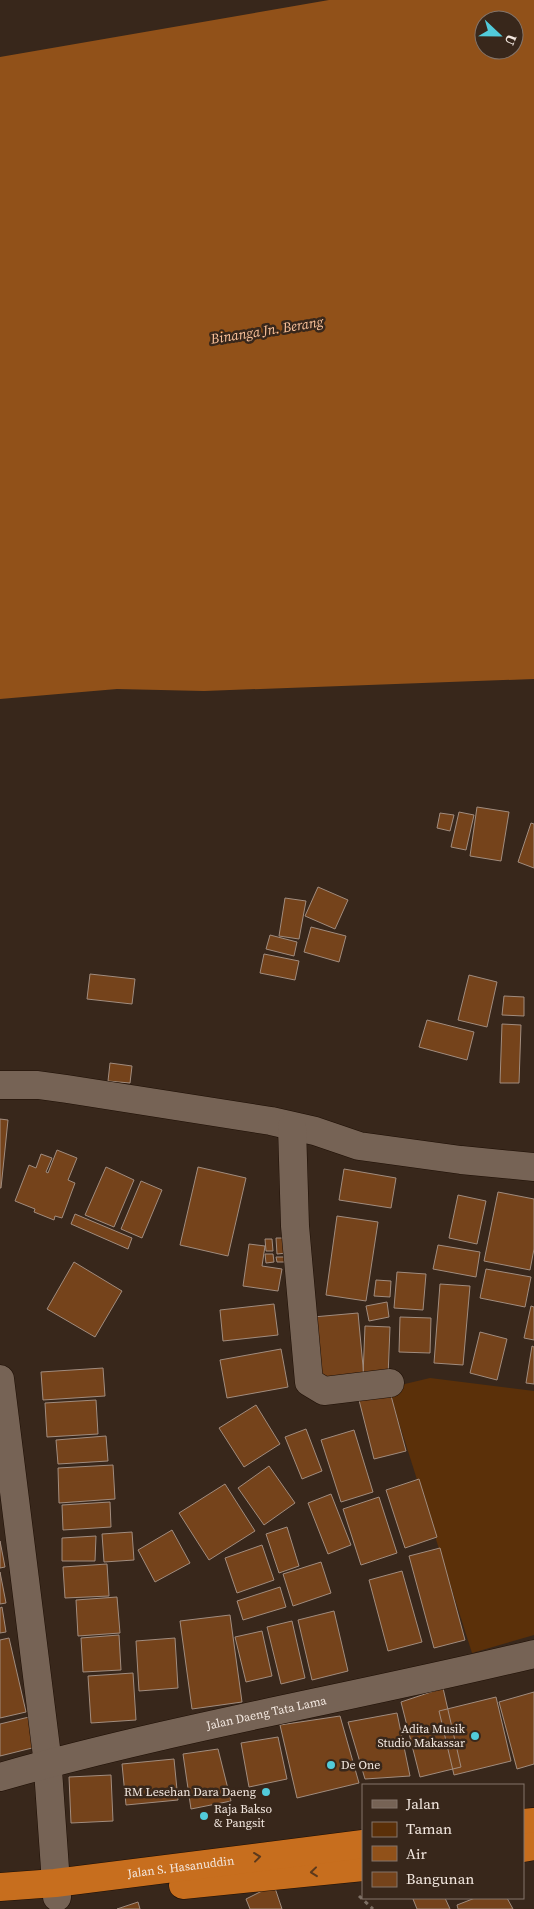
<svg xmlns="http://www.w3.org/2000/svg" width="534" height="1909" font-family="'Source Serif 4',serif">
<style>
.green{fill:#5b3009}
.water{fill:#915119;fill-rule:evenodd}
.building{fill:#75431b;stroke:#a18c7e}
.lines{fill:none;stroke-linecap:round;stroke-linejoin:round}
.street-casing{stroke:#1e0f05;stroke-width:29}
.highway-casing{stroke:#1e0f05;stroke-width:29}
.path{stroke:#7c6e63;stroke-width:3;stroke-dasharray:4 4;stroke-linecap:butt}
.street{stroke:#766355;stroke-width:28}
.highway{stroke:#c76e1e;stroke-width:28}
.oneway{stroke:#5c391c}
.poi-dot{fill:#52cbda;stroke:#38271b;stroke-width:2}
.labels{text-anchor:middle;stroke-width:5;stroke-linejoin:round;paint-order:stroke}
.street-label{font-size:12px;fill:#f3e8e0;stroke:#38271b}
.poi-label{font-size:12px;fill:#f3e8e0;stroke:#38271b;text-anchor:end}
.water-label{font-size:14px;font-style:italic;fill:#fac29b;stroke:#38271b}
</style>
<rect width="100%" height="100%" fill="#38271b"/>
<path class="green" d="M430,1378L534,1391V1635L472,1653L388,1388Z"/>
<path class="water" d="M329,0H534V679L204,691L117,689L0,699V57ZM484,20H514V50H484Z"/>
<path class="building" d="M477,807L509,812L501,861L470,856Z
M459,812L474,815L466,850L451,847Z
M440,813L454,815L450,831L437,828Z
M531,823L534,824V868L518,862Z
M318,887L348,900L335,929L305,916Z
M285,898L306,901L299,939L279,936Z
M311,927L346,936L339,962L304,952Z
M270,935L297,942L294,956L266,949Z
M264,954L299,961L295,980L260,973Z
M90,974L135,979L132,1004L87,999Z
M469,975L497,982L487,1027L458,1020Z
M504,996L524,997V1016L502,1015Z
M427,1020L474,1032L467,1060L419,1047Z
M502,1024L521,1025L519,1083H500Z
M110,1063L132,1066L130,1083L108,1081Z
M0,1119L8,1120L1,1188H0Z
M57,1150L77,1158L68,1180L75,1183L62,1218L55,1216L54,1220L34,1212L35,1209L15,1201L29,1165L36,1168L41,1154L52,1158L46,1172L48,1173Z
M106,1167L134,1180L114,1227L85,1215Z
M198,1167L246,1178L228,1256L180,1245Z
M344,1169L396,1178L391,1208L339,1200Z
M141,1181L162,1190L142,1238L121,1229Z
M498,1192L534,1199V1249L530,1270L484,1261Z
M458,1195L486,1201L477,1244L449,1238Z
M75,1214L132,1238L128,1249L71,1224Z
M337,1216L378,1222L366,1301L326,1295Z
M276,1238H285L287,1253L277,1254Z
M265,1239H272L273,1251H266Z
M249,1244L265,1246L262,1266L282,1269L278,1291L243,1286Z
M438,1245L480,1252L476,1277L433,1269Z
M265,1254H273L274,1262L266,1263Z
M276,1257H288V1262H277Z
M74,1262L122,1291L95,1337L47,1309Z
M486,1269L531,1277L525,1307L480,1298Z
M397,1272L426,1274L423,1310L394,1308Z
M376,1280L391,1281L390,1297L374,1296Z
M440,1284L470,1286L463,1365L434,1363Z
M387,1302L389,1317L369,1321L366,1306Z
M274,1304L278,1335L223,1341L220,1310Z
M531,1306L534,1307V1340L524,1338Z
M358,1313L364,1377L319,1381L313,1317Z
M400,1317L431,1318L430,1353L399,1352Z
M365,1326L390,1327L388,1377L363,1376Z
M480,1332L507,1339L497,1380L470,1373Z
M532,1346L534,1347V1384L526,1383Z
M281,1349L288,1387L227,1398L220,1360Z
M103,1368L105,1396L43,1400L41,1372Z
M390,1392L406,1451L374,1459L359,1400Z
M96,1400L98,1434L47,1437L45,1403Z
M256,1405L280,1444L244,1467L219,1428Z
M306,1429L322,1471L302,1479L285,1437Z
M354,1430L373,1492L341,1502L321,1440Z
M106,1436L108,1461L58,1464L56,1440Z
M113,1465L115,1499L59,1503L58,1468Z
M269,1466L295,1503L264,1525L238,1488Z
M419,1479L437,1537L405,1548L386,1490Z
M225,1484L255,1531L209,1560L179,1513Z
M331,1494L351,1545L328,1554L308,1503Z
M379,1497L397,1553L361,1565L343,1509Z
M110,1502L111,1527L63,1530L62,1505Z
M287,1527L299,1566L279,1573L266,1534Z
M172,1530L190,1563L155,1582L138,1550Z
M132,1532L134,1560L104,1562L102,1534Z
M96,1536L95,1561H62V1538Z
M0,1541L5,1567L0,1568Z
M262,1545L274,1580L237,1593L225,1558Z
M440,1548L465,1640L434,1648L409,1556Z
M321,1562L331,1593L293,1606L283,1574Z
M107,1564L109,1596L65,1598L63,1567Z
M402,1571L422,1642L388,1651L369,1580Z
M0,1572L6,1603L0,1604Z
M280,1587L286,1607L243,1620L237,1601Z
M117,1597L120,1633L78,1636L76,1600Z
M2,1607L6,1632L0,1633V1608Z
M334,1611L348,1671L312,1680L298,1620Z
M230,1615L242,1702L192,1709L180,1621Z
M292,1621L305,1678L281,1684L267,1627Z
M262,1631L272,1676L246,1682L235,1637Z
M119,1635L121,1670L83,1672L81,1638Z
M9,1638L26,1712L0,1718V1640Z
M175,1638L178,1688L139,1691L136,1641Z
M133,1673L136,1720L91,1723L88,1676Z
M443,1688L461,1767L420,1777L401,1702Z
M534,1692V1764L517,1769L499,1702Z
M496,1697L511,1761L454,1775L439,1711Z
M397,1713L410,1776L365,1779L348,1722Z
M340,1716L359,1783L297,1798L280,1725Z
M29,1717L36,1747L0,1756V1724Z
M278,1737L287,1779L249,1787L241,1743Z
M218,1749L231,1801L191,1809L183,1754Z
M174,1759L178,1800L126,1805L122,1764Z
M111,1775L113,1821L71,1823L69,1777Z
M274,1885L282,1909H250L246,1899Z
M416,1898H445L450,1909H417L413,1899Z
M475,1898H507L513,1909H458L457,1905Z
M138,1902L140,1909H117Z"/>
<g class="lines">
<defs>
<g id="street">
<path d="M0,1085H38L67,1089L271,1121L315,1131L359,1146L461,1160L534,1167"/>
<path d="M292,1127L295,1226L309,1382L324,1391L390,1383"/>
<path d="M0,1379L47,1756L57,1897"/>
<path id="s1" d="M0,1777C176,1727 356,1697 534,1654"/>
</g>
<g id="highway">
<path d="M523,1823L534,1822"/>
<path d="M523,1848L534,1846"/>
<path d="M183,1885L363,1867"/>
<path id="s2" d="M0,1887L55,1883L363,1844"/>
</g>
</defs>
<use href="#street" class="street-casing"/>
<use href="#highway" class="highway-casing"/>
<path class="path" d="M359,1896L373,1909"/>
<use href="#street" class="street"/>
<use href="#highway" class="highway"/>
</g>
<defs><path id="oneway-chevron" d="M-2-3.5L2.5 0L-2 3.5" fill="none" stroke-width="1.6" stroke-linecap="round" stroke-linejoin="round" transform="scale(1.25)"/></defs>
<g class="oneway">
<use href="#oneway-chevron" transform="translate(257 1857) rotate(-7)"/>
<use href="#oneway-chevron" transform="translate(314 1872) rotate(174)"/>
</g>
<g class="poi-dot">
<circle cx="475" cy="1736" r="5"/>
<circle cx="331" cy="1765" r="5"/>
<circle cx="266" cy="1792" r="5"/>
<circle cx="204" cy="1816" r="5"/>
</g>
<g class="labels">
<g class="street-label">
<text dy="4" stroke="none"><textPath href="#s1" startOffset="274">Jalan Daeng Tata Lama</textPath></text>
<text dy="4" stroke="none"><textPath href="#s2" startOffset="182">Jalan S. Hasanuddin</textPath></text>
</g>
<g class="poi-label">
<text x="465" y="1733">Adita Musik<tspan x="465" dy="14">Studio Makassar</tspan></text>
<text x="341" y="1769" text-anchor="start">De One</text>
<text x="256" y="1796">RM Lesehan Dara Daeng</text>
<text x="214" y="1813" text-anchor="start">Raja Bakso<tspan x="214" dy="14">&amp; Pangsit</tspan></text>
</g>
<g class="water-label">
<text transform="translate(267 330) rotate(-9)" y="5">Binanga Jn. Berang</text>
</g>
</g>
<rect x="362" y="1784" width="162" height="115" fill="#38271b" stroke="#83746a"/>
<rect x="372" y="1800" width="25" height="8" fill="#766355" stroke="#83746a"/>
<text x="406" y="1809" font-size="15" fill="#f3e8e0">Jalan</text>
<rect x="372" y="1822" width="25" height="15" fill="#5b3009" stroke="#83746a"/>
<text x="406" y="1834" font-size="15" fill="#f3e8e0">Taman</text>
<rect x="372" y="1846" width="25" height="15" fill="#915119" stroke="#83746a"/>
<text x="406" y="1859" font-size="15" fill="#f3e8e0">Air</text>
<rect x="372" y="1872" width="25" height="15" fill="#75431b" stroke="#83746a"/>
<text x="406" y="1884" font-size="15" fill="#f3e8e0">Bangunan</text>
<g transform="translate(499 35) rotate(112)"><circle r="24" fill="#38271b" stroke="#83746a"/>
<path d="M0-4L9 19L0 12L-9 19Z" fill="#52cbda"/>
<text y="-8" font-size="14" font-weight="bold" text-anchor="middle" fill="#f3e8e0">U</text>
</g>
</svg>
